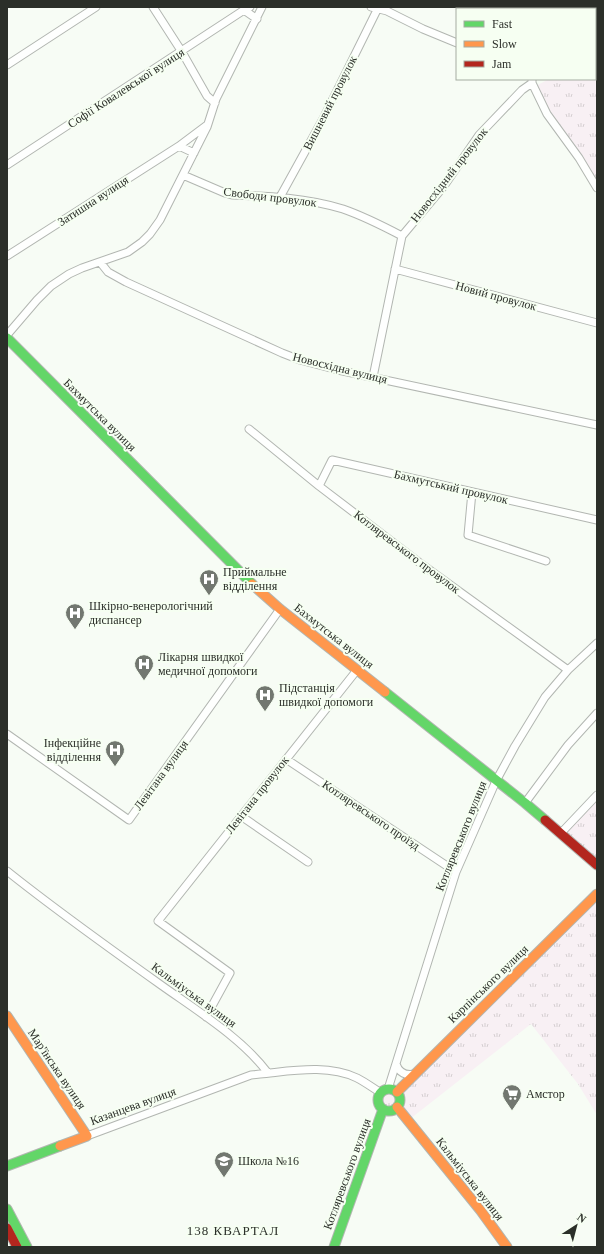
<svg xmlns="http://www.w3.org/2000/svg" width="604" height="1254" font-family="Georgia,serif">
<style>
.grass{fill:url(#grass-tufts)}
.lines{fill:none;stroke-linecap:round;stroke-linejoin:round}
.street-casing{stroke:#b2b6b1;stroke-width:9}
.fast-casing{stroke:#b2b6b1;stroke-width:11}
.slow-casing{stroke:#b2b6b1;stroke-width:11}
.jam-casing{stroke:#b2b6b1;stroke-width:11}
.street{stroke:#fefffe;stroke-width:7}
.fast{stroke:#63d668;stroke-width:9}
.slow{stroke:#ff974d;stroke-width:9}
.jam{stroke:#b3261e;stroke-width:9}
.tram{stroke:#d5d7d4;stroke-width:1}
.labels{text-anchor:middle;stroke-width:4;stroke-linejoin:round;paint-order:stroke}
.street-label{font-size:12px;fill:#2b2f29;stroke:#f6fff2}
.poi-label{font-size:12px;fill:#2b2f29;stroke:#f6fff2;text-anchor:start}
.neighbourhood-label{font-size:13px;letter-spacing:1px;fill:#2b2f29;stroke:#f6fff2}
</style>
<defs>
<pattern id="grass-tufts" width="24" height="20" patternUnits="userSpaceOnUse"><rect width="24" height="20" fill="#f8f0f4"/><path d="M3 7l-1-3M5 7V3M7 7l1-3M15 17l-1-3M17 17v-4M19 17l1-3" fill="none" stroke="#d5ced1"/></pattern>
</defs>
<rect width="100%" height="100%" fill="#f7fcf5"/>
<path class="grass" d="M595,46L597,49V188L534,87L549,79H595Z
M597,795V859L563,830Z
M597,898V1115L578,1084L531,1024L410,1119L401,1108L404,1100L401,1092Z
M382 1100a7 7 0 1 1 14 0a7 7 0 1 1-14 0Z"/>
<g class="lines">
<defs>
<path id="street" d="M153,7L182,52L207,96L215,103
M250,7L244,10L257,19
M371,7L387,11L423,29L457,43
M511,7L512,9
M7,65L96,7
M532,79V83L547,114L579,158L597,188
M194,153L179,146L207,125
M7,165L244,10
M183,175L225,193L232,195C269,196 307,198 343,209C363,216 383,226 402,236
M280,197L323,119L378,8
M7,256L179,146
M100,262L108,272L126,282L282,353L300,360L338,370L597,425
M395,269L597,323
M7,335L37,300L51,286L69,274L82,268L128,252L142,242L150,234L160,220L207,127L216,99L262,7
M373,377L402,236L444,186L479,135L522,90L532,83
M249,429L319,486L424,566L568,670
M319,486L332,460L597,520
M472,492L468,535L546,561
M7,734L129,820L280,609
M286,759L456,872
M525,803L568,745L597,713
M241,816L308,862
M561,833L597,795
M7,871C57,911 109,948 161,985C196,1010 242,1038 268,1073
M206,1017L230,973L158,921L357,670
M396,1064C399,1073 406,1076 415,1074
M388,1089L456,872L496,781L515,746L545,697L568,670L597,643
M87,1136L251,1075L260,1074C292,1071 327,1064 357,1078C365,1082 373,1088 381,1093"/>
<path id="fast" d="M7,338L252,584
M385,692L525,803L545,820
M378 1100a11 11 0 1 1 22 0a11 11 0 1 1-22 0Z
M7,1166L60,1146
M7,1209L27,1247
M334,1247L383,1109"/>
<path id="slow" d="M252,584L280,609L385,692
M7,1016L87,1136L60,1146
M397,1092L597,894
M397,1107L481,1211L507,1247"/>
<path id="jam" d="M545,820L597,865
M7,1228L17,1247"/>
</defs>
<use href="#street" class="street-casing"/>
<use href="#fast" class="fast-casing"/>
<use href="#slow" class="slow-casing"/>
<use href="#jam" class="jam-casing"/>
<use href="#street" class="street"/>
<use href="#fast" class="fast"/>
<use href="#slow" class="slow"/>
<use href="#jam" class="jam"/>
<path class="tram" d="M7,1246L8,1247"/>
</g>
<defs>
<symbol id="hospital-pin" viewBox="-11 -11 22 30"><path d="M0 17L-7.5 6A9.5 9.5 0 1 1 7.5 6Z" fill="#727770" stroke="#f6fff2"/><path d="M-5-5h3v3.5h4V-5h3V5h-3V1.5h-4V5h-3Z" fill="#fff"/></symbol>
<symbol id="supermarket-pin" viewBox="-11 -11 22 30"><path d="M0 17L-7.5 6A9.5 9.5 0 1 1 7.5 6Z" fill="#727770" stroke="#f6fff2"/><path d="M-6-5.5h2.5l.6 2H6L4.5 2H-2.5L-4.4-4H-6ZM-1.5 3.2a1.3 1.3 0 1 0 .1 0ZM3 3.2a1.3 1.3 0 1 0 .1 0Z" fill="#fff"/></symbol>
<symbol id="school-pin" viewBox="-11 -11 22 30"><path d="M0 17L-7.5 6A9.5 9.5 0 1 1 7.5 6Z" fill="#727770" stroke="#f6fff2"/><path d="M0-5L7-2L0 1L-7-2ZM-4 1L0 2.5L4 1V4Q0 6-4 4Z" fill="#fff"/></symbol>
</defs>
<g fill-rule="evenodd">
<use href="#hospital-pin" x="198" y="568" width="22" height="30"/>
<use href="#hospital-pin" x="64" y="602" width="22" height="30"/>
<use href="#hospital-pin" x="133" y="653" width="22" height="30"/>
<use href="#hospital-pin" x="254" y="684" width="22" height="30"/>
<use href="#hospital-pin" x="104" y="739" width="22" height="30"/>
<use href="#supermarket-pin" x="501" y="1083" width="22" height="30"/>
<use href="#school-pin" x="213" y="1150" width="22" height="30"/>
</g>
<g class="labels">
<g class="street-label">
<text transform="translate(126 88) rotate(-33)" y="4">Софії Ковалевської вулиця</text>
<text transform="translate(330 103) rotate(-63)" y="4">Вишневий провулок</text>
<text transform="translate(449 175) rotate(-52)" y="4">Новосхідний провулок</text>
<text transform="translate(270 197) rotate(7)" y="4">Свободи провулок</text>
<text transform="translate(93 201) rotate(-33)" y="4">Затишна вулиця</text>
<text transform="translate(496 296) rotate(15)" y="4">Новий провулок</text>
<text transform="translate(340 368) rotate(14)" y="4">Новосхідна вулиця</text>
<text transform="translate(100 415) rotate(45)" y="4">Бахмутська вулиця</text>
<text transform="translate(451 487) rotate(13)" y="4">Бахмутський провулок</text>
<text transform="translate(407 552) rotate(37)" y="4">Котляревського провулок</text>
<text transform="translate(334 636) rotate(38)" y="4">Бахмутська вулиця</text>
<text transform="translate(161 775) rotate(-54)" y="4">Левітана вулиця</text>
<text transform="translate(257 795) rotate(-52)" y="4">Левітана провулок</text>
<text transform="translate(371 815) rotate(34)" y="4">Котляревського проїзд</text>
<text transform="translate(461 836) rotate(-68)" y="4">Котляревського вулиця</text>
<text transform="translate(488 984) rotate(-44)" y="4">Карпінського вулиця</text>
<text transform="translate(194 995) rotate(36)" y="4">Кальміуська вулиця</text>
<text transform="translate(57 1069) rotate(56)" y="4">Мар'їнська вулиця</text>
<text transform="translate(133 1106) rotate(-20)" y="4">Казанцева вулиця</text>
<text transform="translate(347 1174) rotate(-70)" y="4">Котляревського вулиця</text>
<text transform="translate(470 1179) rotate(52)" y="4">Кальміуська вулиця</text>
</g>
<g class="poi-label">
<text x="223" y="576">Приймальне<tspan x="223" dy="14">відділення</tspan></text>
<text x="89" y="610">Шкірно-венерологічний<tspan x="89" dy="14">диспансер</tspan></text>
<text x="158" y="661">Лікарня швидкої<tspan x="158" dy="14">медичної допомоги</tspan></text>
<text x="279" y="692">Підстанція<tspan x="279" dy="14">швидкої допомоги</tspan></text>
<text x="101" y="747" text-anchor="end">Інфекційне<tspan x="101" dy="14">відділення</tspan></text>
<text x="526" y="1098">Амстор</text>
<text x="238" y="1165">Школа №16</text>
</g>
<g class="neighbourhood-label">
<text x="233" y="1235">138 КВАРТАЛ</text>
</g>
</g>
<rect width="604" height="1254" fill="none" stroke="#2b2f29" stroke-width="16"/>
<rect x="456" y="8" width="140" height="72" fill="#f6fff2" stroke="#a5aca2"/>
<rect x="464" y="21" width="20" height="6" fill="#63d668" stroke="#a5aca2"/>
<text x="492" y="28" font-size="12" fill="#2b2f29">Fast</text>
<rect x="464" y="41" width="20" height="6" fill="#ff974d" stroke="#a5aca2"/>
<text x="492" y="48" font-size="12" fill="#2b2f29">Slow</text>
<rect x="464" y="61" width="20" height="6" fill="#b3261e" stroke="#a5aca2"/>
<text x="492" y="68" font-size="12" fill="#2b2f29">Jam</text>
<g transform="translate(576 1226) rotate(36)" stroke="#f6fff2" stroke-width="3" paint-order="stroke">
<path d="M0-3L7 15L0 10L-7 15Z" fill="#2b2f29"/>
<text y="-6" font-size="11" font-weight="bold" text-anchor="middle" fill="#2b2f29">N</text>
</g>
</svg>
